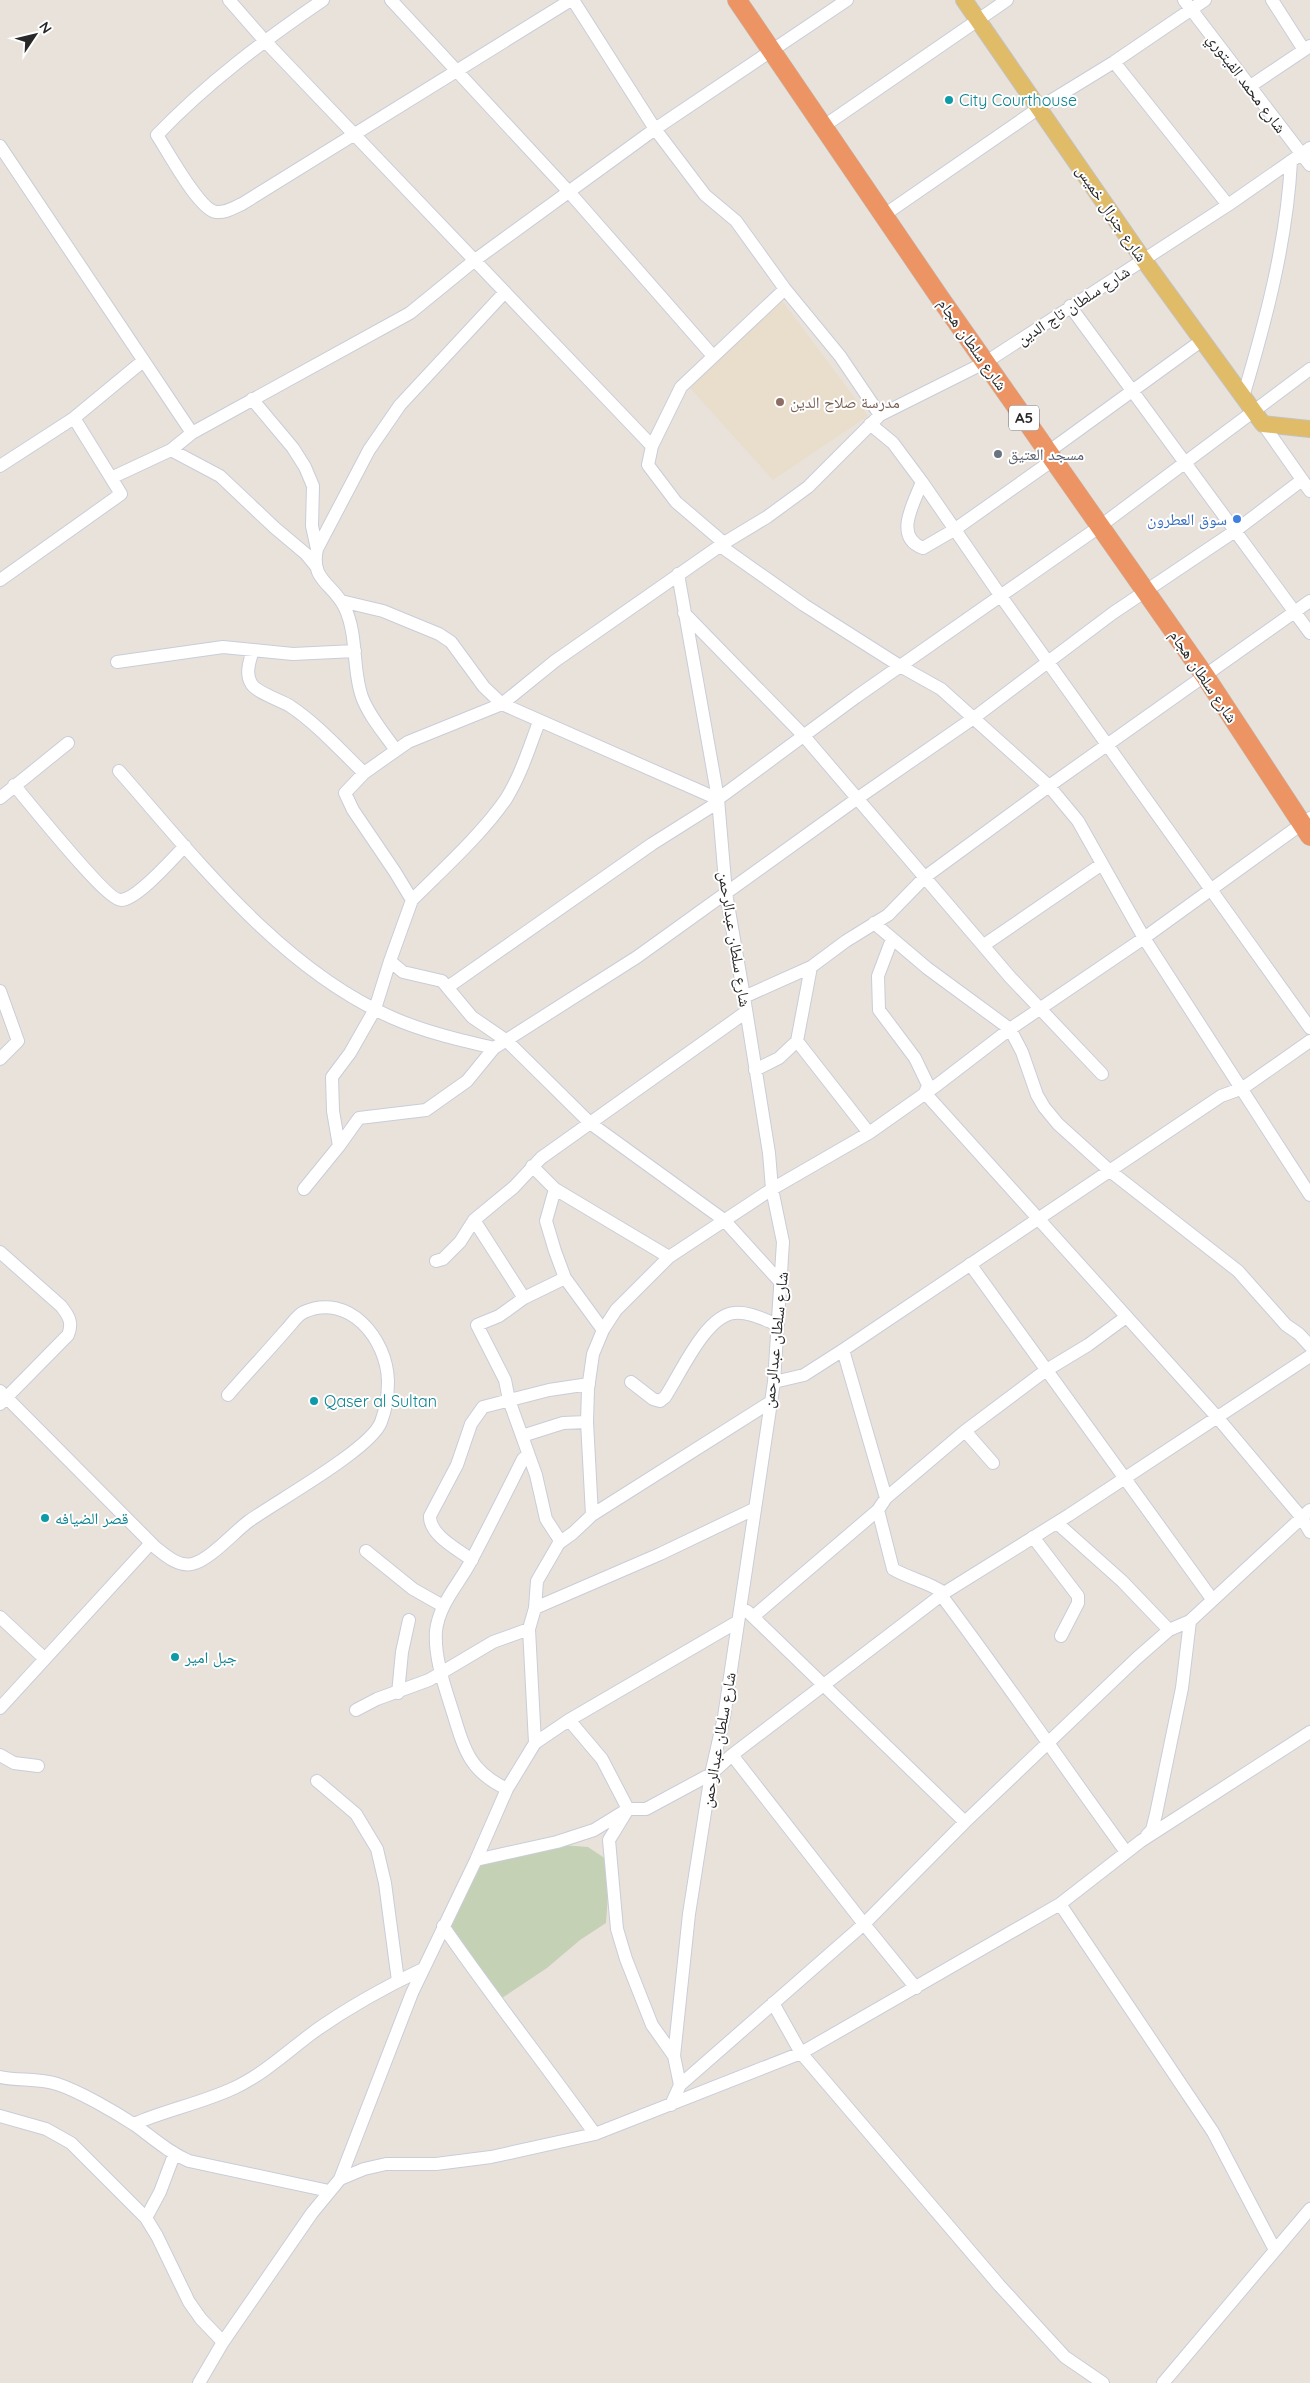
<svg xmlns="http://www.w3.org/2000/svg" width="1310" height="2383" font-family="Quicksand,'Noto Naskh Arabic',sans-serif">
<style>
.education{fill:#e9ddcc}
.cemetery{fill:#c4d1b4}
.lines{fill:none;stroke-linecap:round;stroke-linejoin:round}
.minor-casing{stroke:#c9cdd8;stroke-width:14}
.major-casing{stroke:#c3c3c3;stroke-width:18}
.highway-casing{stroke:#c3c3c3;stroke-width:20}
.minor{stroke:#fff;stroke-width:12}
.major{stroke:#e0bb68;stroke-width:16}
.highway{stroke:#ec9463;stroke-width:19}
.culture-dot{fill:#0f9aa8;stroke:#fff;stroke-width:2}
.education-dot{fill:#8d6e63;stroke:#fff;stroke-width:2}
.worship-dot{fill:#6b7280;stroke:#fff;stroke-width:2}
.shop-dot{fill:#3f7fe0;stroke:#fff;stroke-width:2}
.labels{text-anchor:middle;stroke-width:4;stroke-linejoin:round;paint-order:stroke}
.shield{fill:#fff;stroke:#686868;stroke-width:1}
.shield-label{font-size:15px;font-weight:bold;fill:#282828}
.street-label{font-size:16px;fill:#282828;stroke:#fff}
.culture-label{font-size:16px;fill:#0d838f;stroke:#fff;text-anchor:start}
.education-label{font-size:16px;fill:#785e54;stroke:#fff;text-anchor:start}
.worship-label{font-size:16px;fill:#5b616d;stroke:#fff;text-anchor:start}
.shop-label{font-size:16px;fill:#366cbe;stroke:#fff;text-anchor:end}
</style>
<rect width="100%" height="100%" fill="#e9e2db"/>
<path class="education" d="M781,299L868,416L773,480L690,388Z"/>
<path class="cemetery" d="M561,1845L588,1847L606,1859L608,1894L606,1923L580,1940L547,1968L502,1998L448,1927L481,1862Z"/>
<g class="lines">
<defs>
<path id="minor" d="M229,0L264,40L652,446L648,465L676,502L724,543L767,517L808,487L880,415L986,362L1228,205L1310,148
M323,0C263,41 207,83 157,135C167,150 199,210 216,212C226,213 233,208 242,204L571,0
M391,0L570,193L713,356
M573,0L655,129L705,195L736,221L785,289L840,356L880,415
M1184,0L1310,165
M1272,0L1304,50
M1114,62L1228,205
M1249,87L1310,46
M824,126L1007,0
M0,146L192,433L171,450L111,478
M884,215L1039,108L1114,62L1205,0
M1070,306L1310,633
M1243,397C1266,320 1287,241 1291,161
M252,399L293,448L305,467L313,486L312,526L317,549
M870,424L893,443L922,482L1000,595L1310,1028
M1263,424L1310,491
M192,433L410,313L475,260L655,129L847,0
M652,446L681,387L785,289
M171,450L220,476L275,528L306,554L315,565
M1048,452L1201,341
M0,466L74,418L143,361
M922,482C914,503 893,537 923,548L954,530L1053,460
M724,543L555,661L502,704L408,742L364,773L345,793L353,810L395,872L412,900L390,961L403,972L442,981L472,1017L507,1041L590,1123L724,1220L782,1284
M719,545L804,605L900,666L941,689L1049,786L1078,821L1144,938L1310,1195
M0,580L121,494L74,418
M341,601L383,611L439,634L451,642L484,687L502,704L718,799L856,697L1099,527L1310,369
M684,613L803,735L1010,977L1102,1074
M253,650C250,660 245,673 251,683C255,692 280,700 290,706C317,724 340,750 364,773
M117,662L223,647L293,654L355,651
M395,749C384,733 369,716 362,697C352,669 358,636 345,608C333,583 310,581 317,549L369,450L400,405L505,292
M119,771C198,861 281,969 393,1018C425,1032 460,1040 494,1048
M14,785C28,801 107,901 121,900C138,899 172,859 185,846
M0,798L68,743
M412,900C442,870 482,834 506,799C521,775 529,748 539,722
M874,923L927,968L1010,1029L1022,1052L1037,1095L1044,1107L1058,1124L1110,1171L1238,1271L1286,1325L1299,1334L1310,1346
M892,939L878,976L879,1010L915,1058L928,1085L925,1093
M984,945L1102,864
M448,987L652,844L717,803
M0,991L18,1041L0,1059
M744,997L811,967L846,941L888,915L925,877L1049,786L1310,601
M797,1041L869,1133
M755,1070L779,1058L797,1041L811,967
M925,1093L1217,1417L1302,1518L1310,1532
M339,1146L359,1118L426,1110L467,1081L494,1048L637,957L858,798L975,717L1113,613L1235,531L1302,480
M532,1166L555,1189L669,1257
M304,1189L339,1146L333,1111L332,1077L350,1053L375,1009L390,961
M555,1189L546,1221L555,1251L565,1278L603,1330
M474,1220L524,1298
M0,1252L61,1306C69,1316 73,1323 68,1335L0,1404
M436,1261L443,1259L460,1242L474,1220L514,1187L541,1158L746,1012
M970,1264L1212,1599
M843,1350L886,1498
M631,1382L653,1399L660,1401L665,1397C680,1375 705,1316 734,1313C748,1311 765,1320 778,1325
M774,1382L804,1375L843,1350L1221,1096L1243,1088L1310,1041
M0,1391L155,1547C165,1555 178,1567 192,1564C210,1560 234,1532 249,1521C277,1501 371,1449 381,1422C386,1409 388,1395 388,1381C387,1339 349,1292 304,1312C297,1315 291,1325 286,1330C267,1352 247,1373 228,1395
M965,1431L993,1463
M522,1436L563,1423L587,1422
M878,1510L893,1569C910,1579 929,1582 944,1593
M592,1515L587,1422L588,1389L593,1354L603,1330L616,1310L669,1257L772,1189L869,1133L937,1085L1010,1029L1144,938L1310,818
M1057,1523L1122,1581L1169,1630
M1033,1537L1078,1596V1603L1061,1636
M559,1543V1539L546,1519L536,1475L509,1400L505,1380L477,1325L499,1316L524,1298L565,1278
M366,1551L413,1589L443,1606
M472,1560C459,1550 429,1535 430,1516L457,1465L471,1424L483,1407L549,1390L589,1384
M941,1595C1005,1680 1064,1767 1126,1852
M535,1608L660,1554L754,1509
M747,1611L965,1822
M754,1616L878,1510L886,1498L965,1431L1045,1371L1088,1345L1126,1317
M0,1617L45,1659
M398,1693L402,1652L409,1620
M0,1708L151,1543
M356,1710L377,1699L429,1680L493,1642L529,1629
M569,1720L602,1759L628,1809L609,1840L617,1929L626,1959L652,2025L674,2056
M535,1743L529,1629L535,1608L537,1581L559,1543L573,1533L592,1515L769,1403
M0,1755L14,1763L38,1766
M732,1755L864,1924L916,1988
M317,1781L356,1814L377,1849L385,1883L398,1981
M507,1789C471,1772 465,1752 454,1716C446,1690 434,1659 436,1631C439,1604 459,1584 471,1561C489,1527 506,1493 523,1459L528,1455
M1147,1835L1152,1830L1156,1814L1182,1688L1190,1621
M476,1860L557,1842L594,1830L628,1809H646L711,1774L732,1755L944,1593L1069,1515L1310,1356
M1060,1904L1213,2132L1275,2250
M443,1926C492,1997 545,2064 595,2134
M773,2003L801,2053L999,2285L1065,2357L1103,2383
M0,2077C19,2081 38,2078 57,2084C79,2091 115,2112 135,2125C153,2138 168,2152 189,2161L329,2191
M680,2085L864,1924L965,1822L1137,1658L1169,1630L1190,1621L1310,1510
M671,2105L680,2085L674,2056L689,1914L711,1774L724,1717L774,1382L783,1242L772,1189L769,1153L744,997L726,893L718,799L711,759L678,574
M0,2116L46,2129L71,2143L146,2218L157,2236L189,2302L201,2319L223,2342
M134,2124C166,2110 202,2103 234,2088C264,2074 288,2051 315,2031C349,2007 385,1987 423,1969
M340,2179L412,1993L476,1860L507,1789L535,1743L569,1720L737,1622
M146,2218L160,2192L174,2155
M199,2383L223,2342L312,2213L340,2179L364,2169L386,2164H436L491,2157L595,2134L801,2053L1060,1904L1141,1841L1310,1732
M1163,2383L1310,2209"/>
<path id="major" d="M964,0L1143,259L1263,424L1310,429"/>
<path id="highway" d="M737,0L940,298L1205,676L1310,836"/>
</defs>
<use href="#minor" class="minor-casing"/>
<use href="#major" class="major-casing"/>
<use href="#highway" class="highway-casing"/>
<use href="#minor" class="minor"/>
<use href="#major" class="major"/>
<use href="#highway" class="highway"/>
</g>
<g class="culture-dot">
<circle cx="949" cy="100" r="5"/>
<circle cx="314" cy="1401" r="5"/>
<circle cx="45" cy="1518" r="5"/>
<circle cx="175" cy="1657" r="5"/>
</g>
<circle class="education-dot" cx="780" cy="402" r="5"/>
<circle class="worship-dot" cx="998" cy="454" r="5"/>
<circle class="shop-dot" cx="1237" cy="519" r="5"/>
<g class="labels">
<rect class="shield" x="1009" y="405.5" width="30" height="25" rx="4"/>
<g class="shield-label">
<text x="1024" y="423">A5</text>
</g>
<g class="street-label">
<text transform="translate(1247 83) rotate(53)" y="6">شارع محمد الفيتوري</text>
<text transform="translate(1112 213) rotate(56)" y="6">شارع جنرال خميس</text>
<text transform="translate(1073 305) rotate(-33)" y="6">شارع سلطان تاج الدين</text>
<text transform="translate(973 344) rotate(55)" y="6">شارع سلطان هجام</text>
<text transform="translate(1204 676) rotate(56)" y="6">شارع سلطان هجام</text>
<text transform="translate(735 939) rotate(81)" y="6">شارع سلطان عبدالرحمن</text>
<text transform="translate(775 1340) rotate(-84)" y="6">شارع سلطان عبدالرحمن</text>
<text transform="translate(718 1740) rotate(-80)" y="6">شارع سلطان عبدالرحمن</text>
</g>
<g class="culture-label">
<text x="959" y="106">City Courthouse</text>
<text x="324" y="1407">Qaser al Sultan</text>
<text x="55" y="1524">قصر الضيافه</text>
<text x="185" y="1663">جبل امير</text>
</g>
<g class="education-label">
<text x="790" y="408">مدرسة صلاح الدين</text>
</g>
<g class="worship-label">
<text x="1008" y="460">مسجد العتيق</text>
</g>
<g class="shop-label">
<text x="1227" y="525">سوق العطرون</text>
</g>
</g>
<g transform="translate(35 35) rotate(55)" stroke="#ffffff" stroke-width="4" paint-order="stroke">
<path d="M0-4L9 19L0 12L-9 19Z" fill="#282828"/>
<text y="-8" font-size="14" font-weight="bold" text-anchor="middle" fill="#282828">N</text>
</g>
</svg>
